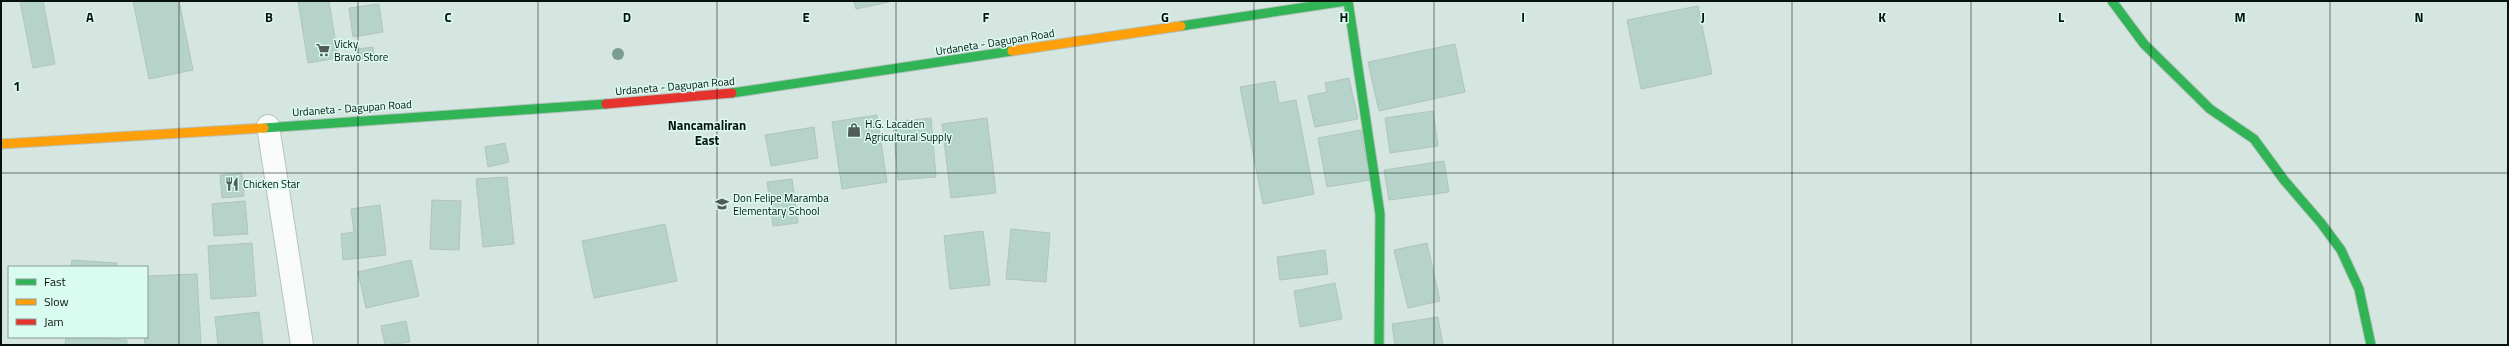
<svg xmlns="http://www.w3.org/2000/svg" width="2509" height="346" font-family="'Titillium Web',sans-serif">
<style>
.building{fill:#b5d3c9;stroke:#b4c2bd}
.lines{fill:none;stroke-linecap:round;stroke-linejoin:round}
.street-casing{stroke:#b5c2bd;stroke-width:24}
.fast-casing{stroke:#b5c2bd;stroke-width:11}
.slow-casing{stroke:#b5c2bd;stroke-width:11}
.jam-casing{stroke:#b5c2bd;stroke-width:11}
.street{stroke:#f9fbfa;stroke-width:22}
.fast{stroke:#30b455;stroke-width:9}
.slow{stroke:#ff9f0a;stroke-width:9}
.jam{stroke:#e5322d;stroke-width:9}
.tree{fill:#7a9d92}
.grid{fill:none;stroke:#07120f;stroke-width:1;stroke-opacity:0.55}
.labels{text-anchor:middle;stroke-width:3;stroke-linejoin:round;paint-order:stroke}
.street-label{font-size:11px;fill:#07120f;stroke:#dafbf0}
.poi-label{font-size:11px;fill:#07120f;stroke:#dafbf0;text-anchor:start}
.quarter-label{font-size:13px;font-weight:bold;fill:#07120f;stroke:#dafbf0}
.grid-label{font-size:13px;text-anchor:middle;font-weight:bold;fill:#07120f;stroke:#dafbf0;stroke-width:3;stroke-linejoin:round;paint-order:stroke}
</style>
<rect width="100%" height="100%" fill="#d5e6e0"/>
<path class="building" d="M20,1H43L55,64L33,68Z
M133,1H179L193,70L149,79Z
M298,1H329L338,58L308,63Z
M854,1H889V2L856,9Z
M379,4L383,32L353,37L349,8Z
M1698,6L1712,74L1641,89L1627,20Z
M1455,44L1465,92L1379,111L1368,62Z
M373,47L374,57L359,59L358,49Z
M1349,78L1358,119L1315,127L1308,96L1327,92L1325,83Z
M1275,81L1279,103L1296,100L1314,194L1263,204L1240,87Z
M1433,111L1438,146L1390,153L1385,118Z
M877,115L887,182L842,189L832,122Z
M931,118L936,177L898,180L893,122Z
M987,118L996,193L951,198L942,124Z
M814,127L818,158L771,166L765,135Z
M1361,130L1370,180L1327,187L1318,138Z
M505,143L509,162L488,167L485,147Z
M1444,161L1449,192L1389,200L1384,170Z
M242,173L244,196L222,198L220,175Z
M507,177L514,244L483,247L476,179Z
M792,179L798,223L773,226L767,182Z
M432,200L461,201L459,250L430,249Z
M245,201L248,234L214,236L212,204Z
M380,205L386,255L343,260L341,234L354,232L351,209Z
M665,224L677,281L594,298L582,241Z
M1011,229L1050,233L1046,282L1006,279Z
M983,231L990,285L950,289L944,236Z
M252,243L256,296L211,299L208,246Z
M1427,243L1440,301L1408,308L1394,250Z
M1325,250L1328,274L1280,280L1277,257Z
M72,260L117,263L116,267H71Z
M411,260L419,296L366,308L358,272Z
M197,274L201,345H145L144,337H147V276Z
M1335,283L1342,319L1300,327L1294,291Z
M259,312L263,345H218L215,317Z
M1438,317L1443,345H1395L1392,324Z
M406,321L410,342L385,345L381,326Z
M66,337H111L110,339L127,340V345H65Z"/>
<g class="lines">
<defs>
<path id="street" d="M268,126L302,345"/>
<path id="fast" d="M1348,1L1380,214L1379,345
M2112,1L2144,44L2210,109L2254,139L2284,180L2321,223L2341,250L2359,289L2371,345
M1181,26L1346,1
M732,93L1012,51
M264,128L606,104"/>
<path id="slow" d="M1012,51L1181,26
M1,144L264,128"/>
<path id="jam" d="M606,104L732,93"/>
</defs>
<use href="#street" class="street-casing"/>
<use href="#fast" class="fast-casing"/>
<use href="#slow" class="slow-casing"/>
<use href="#jam" class="jam-casing"/>
<use href="#street" class="street"/>
<use href="#fast" class="fast"/>
<use href="#slow" class="slow"/>
<use href="#jam" class="jam"/>
</g>
<circle class="tree" cx="618" cy="54" r="6"/>
<path class="grid" d="M179,1V345M358,1V345M538,1V345M717,1V345M896,1V345M1075,1V345M1254,1V345M1434,1V345M1613,1V345M1792,1V345M1971,1V345M2151,1V345M2330,1V345M1,173H2508"/>
<defs>
<symbol id="supermarket-bare" viewBox="-9 -9 18 18"><path d="M-6-5.5h2.5l.6 2H6L4.5 2H-2.5L-4.4-4H-6ZM-1.5 3.2a1.3 1.3 0 1 0 .1 0ZM3 3.2a1.3 1.3 0 1 0 .1 0Z" fill="#4f5c58" stroke="#dafbf0" stroke-width="2.5" paint-order="stroke"/></symbol>
<symbol id="shop-bare" viewBox="-9 -9 18 18"><path d="M-5-2.5h2.3a2.7 3.5 0 0 1 5.4 0H5L5.5 6h-11ZM-1.5-2.5h3a1.5 2.3 0 0 0-3 0Z" fill="#4f5c58" stroke="#dafbf0" stroke-width="2.5" paint-order="stroke"/></symbol>
<symbol id="restaurant-bare" viewBox="-9 -9 18 18"><path d="M-5-6h1v4h1v-4h1v4h1v-4h1v5L-1.5 .5V6h-2V.5L-5-1ZM5-6V6H3V1.5H1.5Q1.5-4 5-6Z" fill="#4f5c58" stroke="#dafbf0" stroke-width="2.5" paint-order="stroke"/></symbol>
<symbol id="school-bare" viewBox="-9 -9 18 18"><path d="M0-5L7-2L0 1L-7-2ZM-4 1L0 2.5L4 1V4Q0 6-4 4Z" fill="#4f5c58" stroke="#dafbf0" stroke-width="2.5" paint-order="stroke"/></symbol>
</defs>
<g fill-rule="evenodd">
<use href="#supermarket-bare" x="313" y="40" width="20" height="20"/>
<use href="#shop-bare" x="844" y="120" width="20" height="20"/>
<use href="#restaurant-bare" x="222" y="174" width="20" height="20"/>
<use href="#school-bare" x="712" y="194" width="20" height="20"/>
</g>
<g class="labels">
<g class="street-label">
<text transform="translate(995 42) rotate(-9)" y="4">Urdaneta - Dagupan Road</text>
<text transform="translate(675 86) rotate(-5)" y="4">Urdaneta - Dagupan Road</text>
<text transform="translate(352 108) rotate(-4)" y="4">Urdaneta - Dagupan Road</text>
</g>
<g class="poi-label">
<text x="334" y="48">Vicky<tspan x="334" dy="13">Bravo Store</tspan></text>
<text x="865" y="128">H.G. Lacaden<tspan x="865" dy="13">Agricultural Supply</tspan></text>
<text x="243" y="188">Chicken Star</text>
<text x="733" y="202">Don Felipe Maramba<tspan x="733" dy="13">Elementary School</tspan></text>
</g>
<g class="quarter-label">
<text x="707" y="130">Nancamaliran<tspan x="707" dy="15">East</tspan></text>
</g>
</g>
<g class="grid-label">
<text x="90" y="22">A</text>
<text x="269" y="22">B</text>
<text x="448" y="22">C</text>
<text x="627" y="22">D</text>
<text x="806" y="22">E</text>
<text x="986" y="22">F</text>
<text x="1165" y="22">G</text>
<text x="1344" y="22">H</text>
<text x="1523" y="22">I</text>
<text x="1703" y="22">J</text>
<text x="1882" y="22">K</text>
<text x="2061" y="22">L</text>
<text x="2240" y="22">M</text>
<text x="2419" y="22">N</text>
<text x="17" y="91">1</text>
</g>
<rect width="2509" height="346" fill="none" stroke="#07120f" stroke-width="4"/>
<rect x="8" y="266" width="140" height="72" fill="#dafbf0" stroke="#869e96"/>
<rect x="16" y="279" width="20" height="6" fill="#30b455" stroke="#869e96"/>
<text x="44" y="286" font-size="12" fill="#07120f">Fast</text>
<rect x="16" y="299" width="20" height="6" fill="#ff9f0a" stroke="#869e96"/>
<text x="44" y="306" font-size="12" fill="#07120f">Slow</text>
<rect x="16" y="319" width="20" height="6" fill="#e5322d" stroke="#869e96"/>
<text x="44" y="326" font-size="12" fill="#07120f">Jam</text>
</svg>
